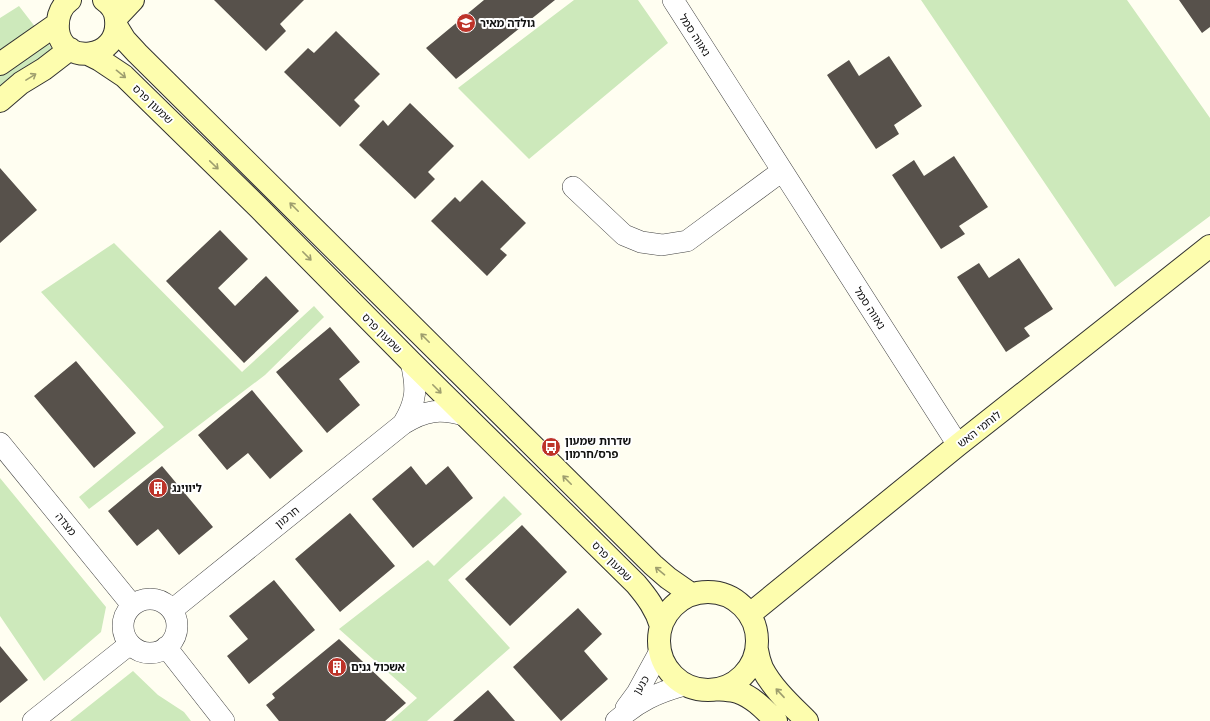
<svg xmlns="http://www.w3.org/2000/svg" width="1210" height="721" font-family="Georgia,'Noto Sans Hebrew',serif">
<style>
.green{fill:#cde9bb}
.building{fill:#57514b}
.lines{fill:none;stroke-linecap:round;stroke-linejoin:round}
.street-casing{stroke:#424242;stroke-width:22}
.secondary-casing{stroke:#313131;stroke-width:24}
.street{stroke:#fff;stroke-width:21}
.secondary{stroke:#fdfdae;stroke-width:22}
.oneway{stroke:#9e9e6e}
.labels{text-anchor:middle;stroke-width:4;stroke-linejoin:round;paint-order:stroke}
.poi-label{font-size:11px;font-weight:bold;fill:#0f0f0f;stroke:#fff;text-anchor:start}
.street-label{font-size:11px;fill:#0f0f0f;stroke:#fff}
</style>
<rect width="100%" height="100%" fill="#fffef1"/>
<path class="green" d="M574,0H638L668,43L529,159L458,88Z
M921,0H1127L1210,118V216L1115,287Z
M19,6L53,50L0,90V18Z
M114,243L242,372L314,306L324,317L265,375L89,509L79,497L164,427L41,292Z
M0,478L106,607L101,632L44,681L0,616Z
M504,496L522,514L448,580L510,648L427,721H391L417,698L339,629L428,560L434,566Z
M133,671L158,695L184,712L191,721H70Z"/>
<path class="building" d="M214,0H304L280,24L286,31L266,51Z
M484,0H555L456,79L426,48Z
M1179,0H1210V27L1202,33Z
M336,31L380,74L354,100L360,106L340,127L284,72L308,48L314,53Z
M889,56L922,106L894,125L899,134L876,149L827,75L849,60L859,76Z
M410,103L454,146L428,172L435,179L415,199L359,145L383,120L388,126Z
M954,156L988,207L959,226L965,234L941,249L892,175L914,160L924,176Z
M0,168L37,210L0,243Z
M482,180L526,223L500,249L507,255L487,276L431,221L455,197L460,202Z
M220,230L248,259L218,288L235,306L266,276L299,311L244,363L166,281Z
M1019,258L1053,309L1024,328L1030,336L1006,352L957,277L979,263L989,278Z
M330,327L360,362L339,379L360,405L327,433L276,372Z
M76,361L136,433L94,468L34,396Z
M252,390L303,451L270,479L248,453L227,470L198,435Z
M162,466L213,527L179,555L158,529L137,546L108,511Z
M411,466L426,485L448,466L473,498L413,548L372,499Z
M350,513L395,566L340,612L295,559Z
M522,525L567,572L510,626L465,579Z
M274,580L315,630L249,684L227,656L248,639L229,616Z
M578,608L602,634L584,651L608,679L561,721L513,667Z
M339,639L406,703L385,721H279L266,705L275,698L272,694Z
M0,646L28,680L0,703Z
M488,690L515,721H453Z"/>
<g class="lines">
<defs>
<path id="street" d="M673,0L958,445
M573,187L624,235L641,242L662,245L687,241L782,171
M403,424C417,401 417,388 411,362
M0,443L132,605
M123 626a27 27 0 1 1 54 0a27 27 0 1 1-54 0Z
M172,610L403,424C425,410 441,408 466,416
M166,647L224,721
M626,708L637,693L660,651
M33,721L130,644
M616,721C639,701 656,693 685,685"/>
<path id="secondary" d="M70,0C60,7 57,18 58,30C62,66 120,60 116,20C116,12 111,5 104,0
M116,18L133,0
M117,27L125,40L137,53L653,565L668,578L691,594
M88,54L100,60L124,76L259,208L411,362L636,584C647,597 656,609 661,626
M0,64L57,24
M0,101L21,83L44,69L70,49
M659 641a49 49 0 1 1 98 0a49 49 0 1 1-98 0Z
M750,614L958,445L1210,246
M757,650C758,656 760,663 762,668C773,689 791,705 807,721
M718,689C725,690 732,690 738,692C753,697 765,710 776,721"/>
</defs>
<use href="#street" class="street-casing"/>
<use href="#secondary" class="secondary-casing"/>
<use href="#street" class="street"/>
<use href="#secondary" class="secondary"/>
</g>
<defs><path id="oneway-shaft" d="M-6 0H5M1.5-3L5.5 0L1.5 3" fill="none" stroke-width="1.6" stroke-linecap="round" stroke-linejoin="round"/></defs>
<g class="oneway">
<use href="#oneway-shaft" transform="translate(121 74) rotate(39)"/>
<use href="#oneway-shaft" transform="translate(31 77) rotate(-32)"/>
<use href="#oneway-shaft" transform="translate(214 165) rotate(44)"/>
<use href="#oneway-shaft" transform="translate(294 207) rotate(-135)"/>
<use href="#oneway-shaft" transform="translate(307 256) rotate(45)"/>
<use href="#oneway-shaft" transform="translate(425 338) rotate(-135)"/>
<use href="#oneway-shaft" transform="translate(437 389) rotate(45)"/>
<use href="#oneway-shaft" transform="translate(567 480) rotate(-135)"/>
<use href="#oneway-shaft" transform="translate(660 571) rotate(-140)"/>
<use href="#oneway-shaft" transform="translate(780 693) rotate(-133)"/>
</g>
<defs>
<symbol id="school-disc" viewBox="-11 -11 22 22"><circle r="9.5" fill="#bd3329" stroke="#fff"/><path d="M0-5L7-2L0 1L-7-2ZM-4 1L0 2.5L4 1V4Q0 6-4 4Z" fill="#fff"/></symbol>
<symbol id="bus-disc" viewBox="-11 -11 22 22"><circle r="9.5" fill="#bd3329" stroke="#fff"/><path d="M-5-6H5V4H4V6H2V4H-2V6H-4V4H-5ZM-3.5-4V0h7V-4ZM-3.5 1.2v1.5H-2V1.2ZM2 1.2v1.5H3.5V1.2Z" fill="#fff"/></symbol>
<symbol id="building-disc" viewBox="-11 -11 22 22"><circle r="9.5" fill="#bd3329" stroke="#fff"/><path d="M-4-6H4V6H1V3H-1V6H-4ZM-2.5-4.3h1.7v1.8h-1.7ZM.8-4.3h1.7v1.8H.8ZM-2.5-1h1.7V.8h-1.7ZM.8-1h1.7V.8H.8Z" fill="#fff"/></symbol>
</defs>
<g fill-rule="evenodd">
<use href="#school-disc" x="455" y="12" width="22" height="22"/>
<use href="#bus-disc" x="540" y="436" width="22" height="22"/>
<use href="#building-disc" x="147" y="477" width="22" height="22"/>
<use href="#building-disc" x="326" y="656" width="22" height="22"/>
</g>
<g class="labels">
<g class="poi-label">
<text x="480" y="27">גולדה מאיר</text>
<text x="565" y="445">שדרות שמעון<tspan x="565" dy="13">פרס/חרמון</tspan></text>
<text x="172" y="492">ליווינג</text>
<text x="351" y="671">אשכול גנים</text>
</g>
<g class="street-label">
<text transform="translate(695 35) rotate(57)" y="4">נאווה סמל</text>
<text transform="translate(153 104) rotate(44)" y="4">שמעון פרס</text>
<text transform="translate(870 308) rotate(57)" y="4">נאווה סמל</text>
<text transform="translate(382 333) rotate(45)" y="4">שמעון פרס</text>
<text transform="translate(979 429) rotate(-38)" y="4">לוחמי האש</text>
<text transform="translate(287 517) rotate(-39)" y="4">חרמון</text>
<text transform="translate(66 524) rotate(51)" y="4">מצדה</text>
<text transform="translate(612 561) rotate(45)" y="4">שמעון פרס</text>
<text transform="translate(641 685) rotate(-59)" y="4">כנען</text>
</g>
</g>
</svg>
